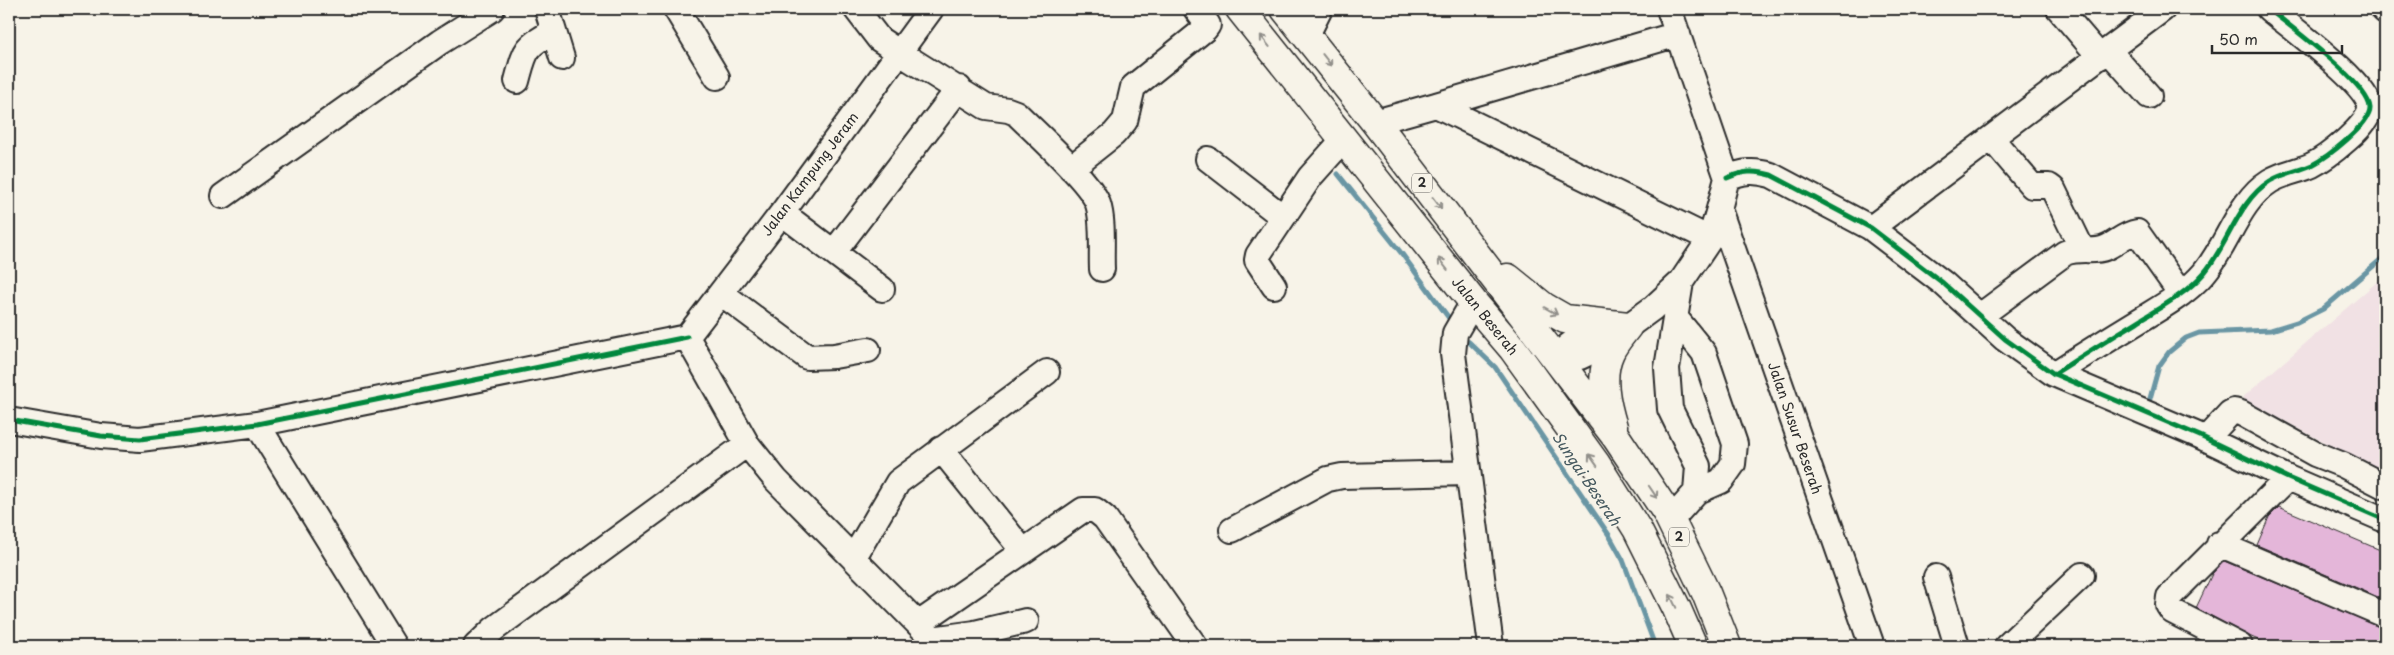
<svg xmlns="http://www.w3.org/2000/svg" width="2394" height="655" font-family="'Playpen Sans',sans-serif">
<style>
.built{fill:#f1e1e4}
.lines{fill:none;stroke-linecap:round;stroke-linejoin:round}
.stream{stroke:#6a96a4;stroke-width:5}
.building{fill:#e4b6d9;stroke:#2b2b2b}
.minor-casing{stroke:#2b2b2b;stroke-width:28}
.highway-casing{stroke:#2b2b2b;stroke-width:31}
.minor{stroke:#f7f3e8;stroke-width:24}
.highway{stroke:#f7f3e8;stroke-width:28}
.cycleway-casing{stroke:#f7f3e8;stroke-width:8}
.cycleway{stroke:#00873e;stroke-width:5}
.oneway{stroke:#918f8a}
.labels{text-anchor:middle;stroke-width:4.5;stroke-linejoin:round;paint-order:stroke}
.shield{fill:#f7f3e8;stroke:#686764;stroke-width:1}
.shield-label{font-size:12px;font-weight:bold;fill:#2b2b2b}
.street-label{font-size:14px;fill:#2b2b2b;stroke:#f7f3e8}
.water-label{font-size:15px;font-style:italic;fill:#45585e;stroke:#f7f3e8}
</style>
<rect width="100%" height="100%" fill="#f7f3e8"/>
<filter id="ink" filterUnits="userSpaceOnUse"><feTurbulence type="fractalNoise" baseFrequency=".02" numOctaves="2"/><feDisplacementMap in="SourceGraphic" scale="10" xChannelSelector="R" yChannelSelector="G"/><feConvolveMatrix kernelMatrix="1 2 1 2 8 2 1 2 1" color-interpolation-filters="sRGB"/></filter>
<g filter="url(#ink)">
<path class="built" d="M2385,275V472L2383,474L2242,398Z"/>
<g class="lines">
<path class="stream" d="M1338,174L1402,254L1451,321
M1469,342L1495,367L1609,535L1623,560L1655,646
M2149,402L2159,366L2169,352L2186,338L2199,333L2271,330L2297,322L2323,309L2385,256"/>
</g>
<path class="building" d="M2279,507L2385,552V600L2257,545L2269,517Z
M2224,561L2385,629V646H2272L2249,636L2196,608L2212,574Z"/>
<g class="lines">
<defs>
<path id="minor" d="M547,9L562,58
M676,9L717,77
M856,9L879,39L900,53L986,107L1008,110L1016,113C1035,132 1091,182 1098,204C1104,222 1101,250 1102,269
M2059,9L2100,57
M2383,9L2385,11
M1307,35L1320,9
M2108,50L2149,96
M517,81C525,52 524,46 553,32
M1436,105L1678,34
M1375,122L1436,105L1710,239
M1991,138L2032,186H2049L2053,189L2082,249
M1208,159L1283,217
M1071,168L1114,134L1125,121L1133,87L1205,29L1208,25L1196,9
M1727,178C1743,171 1754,170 1771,175L1871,228L1943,283L2005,339L2054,374L2200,436L2288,478L2385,520
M223,196L440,42L492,9
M1719,209L1872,646
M782,213L882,289
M1871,228L2163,9
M834,252L959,88
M1274,286L1257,260L1258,255L1310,177L1344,139
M721,293L807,357L834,356L868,350
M1473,302L1455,333L1453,354L1491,646
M1980,316L2065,253C2081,247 2093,253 2105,248C2116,244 2124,234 2137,232L2181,294
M1675,317L1704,353L1735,444L1733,464L1721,481L1696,492
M687,337L782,213L931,9
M687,337L747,444L776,480L927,633L934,646
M1557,359L1580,357L1597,349L1653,308L1681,282L1710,239L1719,209L1727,178L1669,9
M1557,359C1571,337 1592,332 1616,328
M2054,374C2082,356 2109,339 2137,322C2161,307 2186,294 2204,273C2228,245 2238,201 2270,181C2283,173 2299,171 2312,165C2326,158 2371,124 2370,108C2369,84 2289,26 2269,9
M9,420L101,436L140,439L257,424L687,337
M257,424L394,646
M2206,439L2230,413L2234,411L2241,413L2315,454L2343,465L2384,486
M941,449L1023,551
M1671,520L1696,492L1698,466L1670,409L1667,368L1681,282
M1232,530L1328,479L1342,476L1467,473
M2219,544L2385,615
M854,557L898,482L1047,372
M1936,577L1957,646
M918,624L1083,510H1095L1105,518L1195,646
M932,639L975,633L1026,621
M476,646L494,629L747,444
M2007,646L2082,575
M2240,646L2172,611L2168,605L2169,597L2288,478"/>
<path id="highway" d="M1240,9L1473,302L1513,349L1596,464L1637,529L1676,607L1693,646
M1285,9L1375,122L1616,437L1667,513L1706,593L1727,646
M1508,278L1544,307L1565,319L1628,326C1622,334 1614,343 1610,352C1599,375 1606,404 1613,427"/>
</defs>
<use href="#minor" class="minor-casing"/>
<use href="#highway" class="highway-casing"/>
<use href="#minor" class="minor"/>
<use href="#highway" class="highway"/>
<defs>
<path id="cycleway" d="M1727,178C1743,171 1754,170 1771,175L1871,228L1943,283L2005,339L2054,374L2200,436L2288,478L2385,520
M2054,374C2082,356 2109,339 2137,322C2161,307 2186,294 2204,273C2228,245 2238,201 2270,181C2283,173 2299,171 2312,165C2326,158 2371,124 2370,108C2369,84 2289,26 2269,9
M9,420L101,436L140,439L257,424L687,337"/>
</defs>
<use href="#cycleway" class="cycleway-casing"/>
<use href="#cycleway" class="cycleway"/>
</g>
<defs><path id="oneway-shaft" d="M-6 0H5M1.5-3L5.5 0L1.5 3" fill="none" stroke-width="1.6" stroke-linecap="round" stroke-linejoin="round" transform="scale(1.25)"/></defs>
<g class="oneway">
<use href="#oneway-shaft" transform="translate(1265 41) rotate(-128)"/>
<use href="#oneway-shaft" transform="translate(1327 60) rotate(52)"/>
<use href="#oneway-shaft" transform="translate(1437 203) rotate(53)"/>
<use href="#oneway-shaft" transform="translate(1443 264) rotate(-128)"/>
<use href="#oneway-shaft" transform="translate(1551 311) rotate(29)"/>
<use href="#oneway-shaft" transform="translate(1593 460) rotate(-125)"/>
<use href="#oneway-shaft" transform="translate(1653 492) rotate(56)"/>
<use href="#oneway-shaft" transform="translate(1673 601) rotate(-116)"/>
</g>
</g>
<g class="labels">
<g class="shield">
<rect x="1412" y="173.5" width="20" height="19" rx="4"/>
<rect x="1669" y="527.5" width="20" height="19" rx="4"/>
</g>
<g class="shield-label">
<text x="1422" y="187">2</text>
<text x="1679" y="541">2</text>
</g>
<g class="street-label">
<text transform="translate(810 174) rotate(-53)" y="5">Jalan Kampung Jeram</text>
<text transform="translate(1485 316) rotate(51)" y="5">Jalan Beserah</text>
<text transform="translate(1795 428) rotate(71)" y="5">Jalan Susur Beserah</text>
</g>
<g class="water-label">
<text transform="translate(1586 479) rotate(56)" y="5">Sungai Beserah</text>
</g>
</g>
<rect width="2394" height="655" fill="none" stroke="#f7f3e8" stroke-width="30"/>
<rect x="15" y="15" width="2364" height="625" fill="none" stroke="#2b2b2b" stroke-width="2" filter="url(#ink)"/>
<path d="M2212 45v8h130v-8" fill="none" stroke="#2b2b2b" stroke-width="2.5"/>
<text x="2219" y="45" font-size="15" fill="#2b2b2b" stroke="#f7f3e8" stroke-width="4" paint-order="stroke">50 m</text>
</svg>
